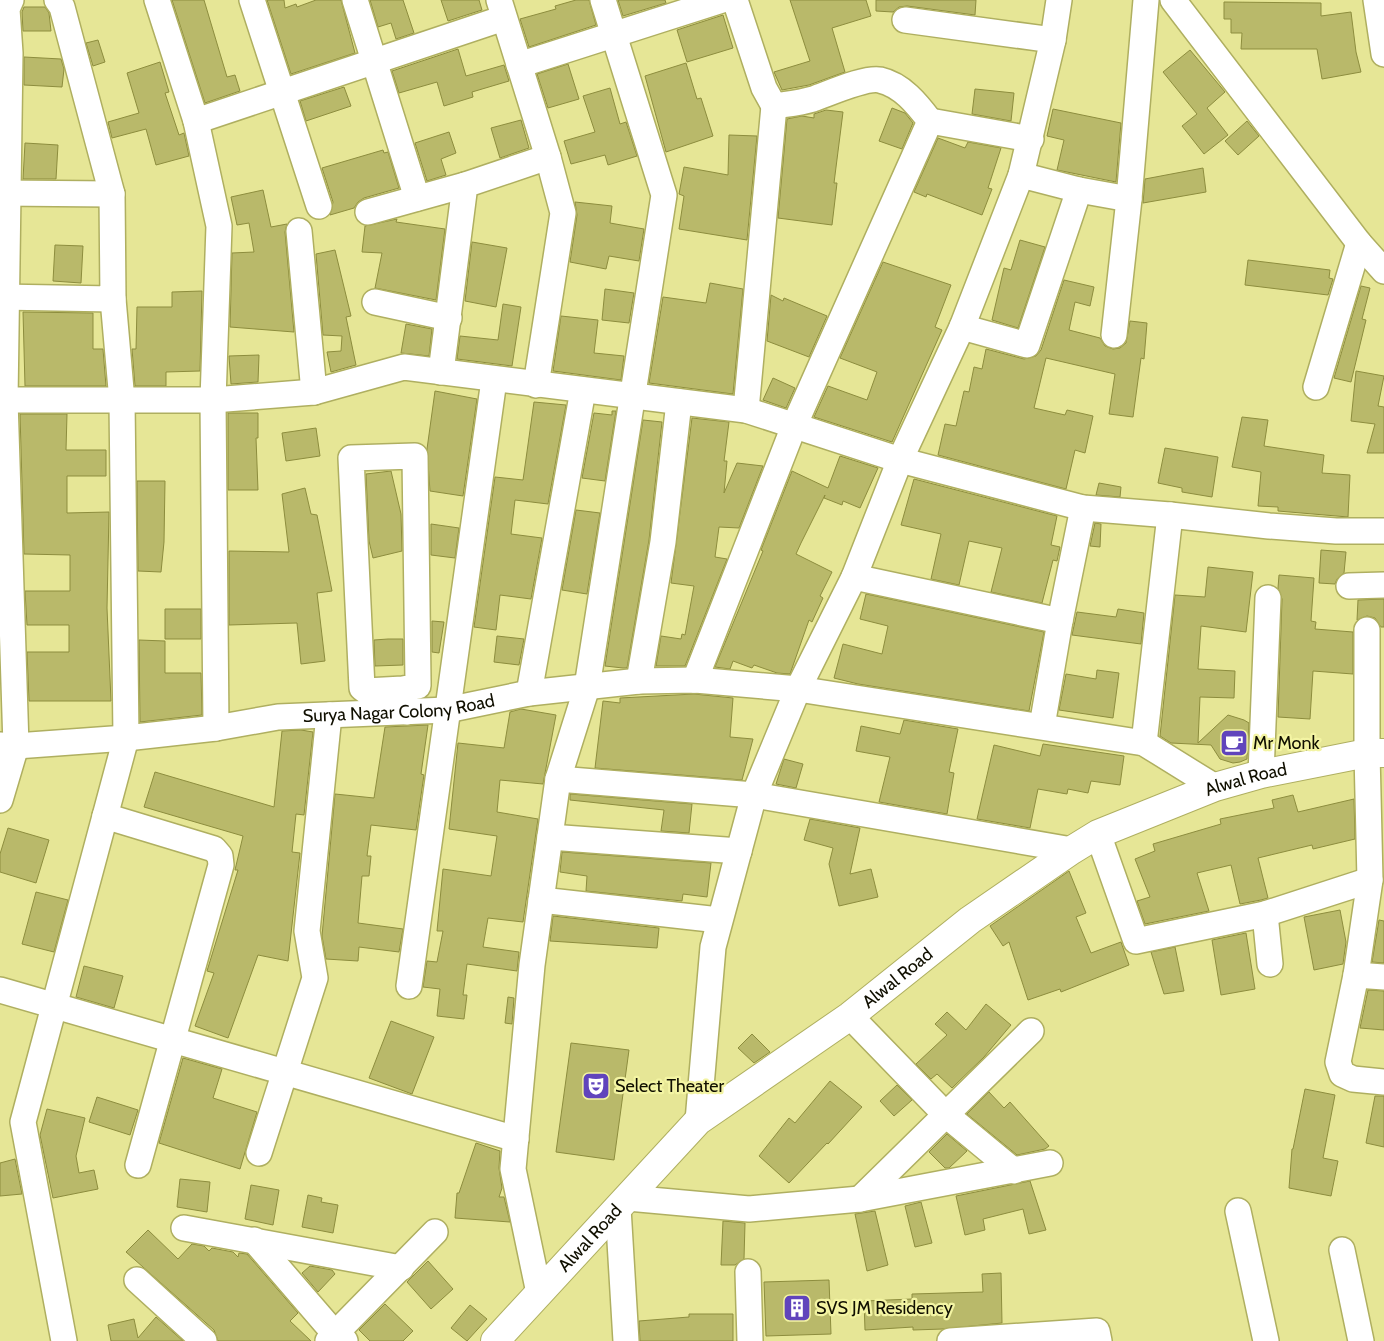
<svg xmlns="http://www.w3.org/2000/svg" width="1384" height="1341" font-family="Cabin,sans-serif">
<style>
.building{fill:#b9b96a;stroke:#8d8d3e}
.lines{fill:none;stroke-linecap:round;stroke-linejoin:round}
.minor-casing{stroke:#afaf60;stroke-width:28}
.major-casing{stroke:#afaf60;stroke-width:30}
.minor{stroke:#fff;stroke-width:25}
.major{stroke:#fff;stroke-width:28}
.labels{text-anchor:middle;stroke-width:4.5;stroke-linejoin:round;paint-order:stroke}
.street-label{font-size:18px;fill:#100f00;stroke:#f3f4a3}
.poi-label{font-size:18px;fill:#100f00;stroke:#f3f4a3;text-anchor:start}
</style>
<rect width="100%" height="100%" fill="#e6e696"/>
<path class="building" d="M172,0H204L227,77L235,75L240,91L205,103Z
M267,0H284L285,8L296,4L297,7L316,0H341L355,53L291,74Z
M370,0H403L414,33L396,39L391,23L378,27Z
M441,0H479L482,10L448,21Z
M576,0H589L596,25L529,47L520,19L556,9L555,6Z
M618,0H665L666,3L623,16Z
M790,0H866L871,16L832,28L845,72L809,85L782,90L774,72L810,61Z
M876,0H976L975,15L907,6L899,7L893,12L876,11Z
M1224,2L1321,3V16L1351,12L1356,52L1361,72L1322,79L1317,49H1241L1242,33H1231V19H1224Z
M24,7H45L49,13L51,31H23L22,12Z
M723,15L733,48L687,62L677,30Z
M98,40L105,62L93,66L86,43Z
M458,49L466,76L504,65L509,81L472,92L473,97L444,106L437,82L399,93L392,71Z
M1190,50L1225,92L1207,108L1228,135L1204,154L1182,126L1197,114L1163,72Z
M24,57L61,59L64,69L62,87L24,85Z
M160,62L169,92L165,93L179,135L184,133L189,156L156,165L146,129L112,138L108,122L139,113L127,73Z
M686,63L697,99L701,98L713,136L666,152L645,76Z
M568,64L579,99L548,108L537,74Z
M344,87L351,106L306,121L300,101Z
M610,88L620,124L626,122L637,156L608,165L605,155L571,164L564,141L595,132L583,96Z
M975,89L1014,93L1011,121L972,114Z
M892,108L905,113L913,123L902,149L879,141Z
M1053,109L1121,123L1116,182L1057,170L1064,140L1047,136Z
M826,110L843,112L834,183H837L832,225L778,218L787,119L802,116L814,118V114Z
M521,120L529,148L500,158L491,128Z
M1247,121L1259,136L1238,155L1225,141Z
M449,132L456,153L441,159L446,175L427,181L415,143Z
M729,135L757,136L747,240L679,229L684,196L679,194L684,167L728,175Z
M938,138L965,148L968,142L1001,148L988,188L992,189L982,215L927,194L926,197L914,192Z
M25,143L58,145L56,179H23Z
M383,150L384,153L388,152L399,188L364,198L358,202L354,208L330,215L333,202L322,168Z
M1203,168L1206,192L1143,203L1145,179Z
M263,190L271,227L287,224L285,232L294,332L230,327L232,253L254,252L249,223L237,225L231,197Z
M575,202L612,206L610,223L644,229L639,261L609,256L606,269L570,262L577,215Z
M397,219L396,222L445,229L436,300L375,288L382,253L362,252L365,226Z
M1020,240L1045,247L1018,328L992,320L1004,268L1011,270Z
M472,242L507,248L496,307L465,301Z
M55,245L83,246L81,283L53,281Z
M335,250L351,316L346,317L356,365L331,372L327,352L341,351L342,336L323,335L316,254Z
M1248,260L1330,270L1329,278L1333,279L1328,295L1245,285Z
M883,262L951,285L935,327L942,330L892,442L814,417L828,386L867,400L877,372L840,358Z
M1064,280L1094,287L1090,306L1075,302L1069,330L1100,338L1105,346L1113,349L1120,348L1126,343L1130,321L1147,323L1144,359L1141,358L1133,417L1109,414L1115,374L1046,358L1034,408L1065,415L1067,410L1093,416L1085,453L1075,450L1066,489L938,455L945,424L956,426L964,391L969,392L974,367L982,369L986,349L1024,359L1036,356L1041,350Z
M710,283L743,289L733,394L649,383L663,297L706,303Z
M1361,286L1370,288L1362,319L1366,320L1351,382L1334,378Z
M605,289L634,293L629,323L602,320Z
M202,291L200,371L166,372V386H135L132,349H136L137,307H172V292Z
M771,295L783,301L784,298L827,316L809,357L767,341Z
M503,304L521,307L512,366L457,359L460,336L498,340Z
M23,312L93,313V349H103L106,386H25Z
M561,316L598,320L594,353L624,356L621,380L553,371Z
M406,324L432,329L429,356L401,353Z
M259,355L258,382L231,384L229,356Z
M1356,371L1384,376L1378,406L1384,407V453H1367L1375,424L1351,421Z
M773,378L795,388L786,408L763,400Z
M435,391L477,399L463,496L430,491L427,449Z
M534,402L566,405L548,504L515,500L511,534L542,538L531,599L500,595L496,630L474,627L495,477L523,480Z
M612,411H616L605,481L582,478L594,413L612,415Z
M228,413H258V438H256L258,490H228Z
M20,414H67L66,450H106V476H67V513L109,512L107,608L111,701H29L27,652H69V625H27L25,591H70V555L24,554Z
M1242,417L1268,420L1264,446L1324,455L1322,473L1350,475L1348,517L1278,511V507L1258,506L1261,472L1232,467Z
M692,418L729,422L724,461H727L724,493L737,463L763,466L739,528L719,527L715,557L727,559L685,666H656L661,636L681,639L682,634L685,635L694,586L671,583Z
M643,420L662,422L649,540L627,668H623L605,666Z
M316,428L320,456L286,461L282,433Z
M1165,448L1218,457L1212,497L1182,492V488L1158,483Z
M840,456L878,468L860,508L843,501L842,505L824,498L825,495L801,543L796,554L832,572L820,596L823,598L812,622L809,620L790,674L777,673L754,665L752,668L733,661L730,669L715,667L763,551L761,550L792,471L828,488Z
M391,471L401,514L402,551L373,558L369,541L366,474Z
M914,479L1057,516L1051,545L1060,547L1057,561L1053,560L1042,603L991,592L1002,548L969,541L959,585L931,579L941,534L901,525Z
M137,481H165L164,542L161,572L138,571Z
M1099,483L1121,487L1120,497L1096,495Z
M305,488L311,514L317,515L332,591L317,593L325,661L301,664L297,623L229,625V551L289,552L282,494Z
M576,510L600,513L587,594L562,590Z
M1095,523L1101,524L1100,547L1090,546Z
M431,524L459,528L455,558L431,555Z
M1321,550L1346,552L1344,573L1337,579L1335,584L1319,583Z
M1208,567L1253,572L1246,632L1201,626L1198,669L1235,671L1234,698L1200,697L1198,743L1228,715L1244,720L1249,723L1247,759L1240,762L1233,763L1220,759L1211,745L1171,743L1160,736L1175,595L1205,597Z
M1279,575L1314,578L1311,621L1316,622L1315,629L1353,632V674L1313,671L1310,719L1278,717L1282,599L1278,588Z
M866,594L1044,632L1029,711L858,684L834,678L843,644L882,654L888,626L860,619Z
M1384,599V627H1381L1375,618L1367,616L1357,620L1358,600Z
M165,609H201V639H165Z
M1118,609L1144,613L1141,644L1072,635L1077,612L1116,617Z
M432,621L444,622L439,653L432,652Z
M497,636L524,639L519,665L494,662Z
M388,639H403V665L375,666L374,640Z
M139,640L165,641V673H201L202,715L140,722Z
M1097,670L1119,673L1113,718L1059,710L1066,674L1096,679Z
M694,694L733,698L730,737L753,739L742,780L595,768L603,701L620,703V698Z
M521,709L556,715L543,784L500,780L497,812L538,819L523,922L488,918L483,947L519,952L517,971L467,964L463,995H467L464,1019L437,1016L440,989L423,987L427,961L437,962L443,931H437L443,869L491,876L497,836L449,829L458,743L504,748L510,712Z
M904,720L958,729L949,772L954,773L947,814L879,802L890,757L856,751L861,726L900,734Z
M428,725L421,774L424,775L416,830L371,825L367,856H371L369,876H362L358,923L403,929L399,952L359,947L358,961L326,959L322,936L335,794L374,798L385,727Z
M301,730L313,732L304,815L296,814L292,852L300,853L288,961L258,955L228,1038L195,1026L214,973L207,971L238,870H235L243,836L144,807L155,772L274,807L282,731Z
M1043,744L1124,756L1120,785L1091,781L1088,793L1068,789L1067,794L1038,789L1030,828L977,819L994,745L1040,756Z
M784,759L803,764L796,788L776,784Z
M570,794L692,804L689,833L661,831L664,810L570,800Z
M1293,795L1298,812L1354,799L1355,839L1313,849L1312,845L1258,858L1268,898L1261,900L1240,904L1231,865L1197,873L1209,911L1145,924L1137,901L1150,897L1135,859L1155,851L1153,844L1221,824L1220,819L1274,808L1272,800Z
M810,819L860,828L850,874L871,869L878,897L839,906L829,864L833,848L804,840Z
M8,828L49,840L36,883L0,872V854Z
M562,852L711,863L707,897L683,894L682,901L586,891L587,876L560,872Z
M1069,871L1086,913L1076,917L1091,953L1121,942L1129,965L1061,992L1060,989L1028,1000L1009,942L1003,946L990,926Z
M36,892L68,900L54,952L22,944Z
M1340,910L1346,942L1343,964L1314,970L1304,917Z
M553,916L659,928L657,948L550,941Z
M1379,920L1384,921V963L1372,962Z
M1246,933L1255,989L1221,995L1212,940Z
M1175,947L1184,991L1164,994L1151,952Z
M84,966L123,976L114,1008L76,997Z
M1368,990L1384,991V1030L1360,1028Z
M508,997L514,998L512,1024L505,1023Z
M986,1004L1011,1025L984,1057L952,1088L937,1074L931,1079L916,1064L947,1035L935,1024L947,1012L966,1030Z
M391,1021L434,1037L412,1094L369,1078Z
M752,1034L770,1052L754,1063L738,1048Z
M571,1043L629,1050L614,1160L556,1152Z
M183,1058L222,1069L213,1098L257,1112L240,1169L159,1143Z
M830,1081L862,1107L828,1144L827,1143L789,1183L759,1156L789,1118L795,1123Z
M897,1085L912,1100L894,1116L880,1101Z
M1305,1089L1335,1095L1323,1158L1338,1161L1331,1196L1289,1188L1292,1149H1293Z
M989,1092L1004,1108L1010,1102L1049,1146L1045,1149L1017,1155L967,1114Z
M1375,1096H1384V1147L1366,1143Z
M97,1097L138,1110L130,1135L89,1122Z
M47,1109L85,1118L76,1156L79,1173L94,1170L98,1189L53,1198L40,1135Z
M947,1134L967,1151L949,1168H945L929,1152Z
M476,1143L500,1151L499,1168L502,1188L499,1197H504L510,1222L455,1218L457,1193H459Z
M15,1159L22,1194L0,1196V1163Z
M180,1179L210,1182L207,1212L177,1207Z
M1030,1181L1046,1230L1029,1234L1023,1209L983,1219L985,1230L965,1235L956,1196Z
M251,1185L279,1190L273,1225L245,1219Z
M308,1195L322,1198L321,1202L338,1205L333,1233L302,1227Z
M921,1202L932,1243L915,1247L905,1206Z
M875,1211L888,1265L867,1271L855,1214Z
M723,1221L745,1223L744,1259L735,1265H721Z
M148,1230L178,1259L192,1244L204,1246L209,1251L212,1248L233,1252L238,1257L239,1253L247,1254L298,1313L290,1321L311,1341H218L214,1330L126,1252Z
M428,1261L453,1289L431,1309L407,1282Z
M310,1266L332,1270L335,1274L318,1292L302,1273Z
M1001,1273L1002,1323L943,1329L913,1330V1327L865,1330L864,1301L912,1299V1294L983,1292L982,1274Z
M829,1280L831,1334L766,1336L764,1282Z
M385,1304L413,1331L403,1341H370L359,1330Z
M470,1305L487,1319L467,1341L451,1328Z
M689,1314H733V1341H640L639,1321L689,1317Z
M156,1317L183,1341H111L108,1325L134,1319L138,1338Z"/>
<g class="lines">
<defs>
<g id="minor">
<path d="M157,0L196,121L219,226L213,400L216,728"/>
<path d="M252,0L319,206"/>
<path d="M355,0L417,198"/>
<path d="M499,0L548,157L563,213L536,385"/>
<path d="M1173,0L1359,243L1384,271"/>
<path d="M1376,0L1384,54"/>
<path d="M905,20L1053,40"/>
<path d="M519,65L722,0"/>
<path d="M196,121L504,18"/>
<path d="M930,121L1031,139"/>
<path d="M1021,175L1079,190L1129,199L1114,335"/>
<path d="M0,193L112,194"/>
<path d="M1129,199L1146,0"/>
<path d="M368,212L465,185"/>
<path d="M299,231L314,392"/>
<path d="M0,297L113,299L112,194L62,7L57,0"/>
<path d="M375,302L449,318"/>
<path d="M962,327L1027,345L1079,190"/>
<path d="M441,372L465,185L548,157"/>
<path d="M1316,387L1359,243"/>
<path d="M0,400H213L314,392L404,367L746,410L900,460L1083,508L1170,515L1269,526L1336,531H1384"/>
<path d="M746,410L774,106"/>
<path d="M854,577L1060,621"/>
<path d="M1349,586L1384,585"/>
<path d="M1367,630V753L1370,880L1356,975L1338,1062L1342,1074L1353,1079L1384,1082"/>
<path d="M695,680L794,426L930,121C917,104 902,85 880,80C865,77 828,94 813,99C800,103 787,104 774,106L764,88L735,0"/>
<path d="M639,681L663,542L679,402"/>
<path d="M403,689L418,686V681L415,456L351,458L362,688L366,691L403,689L407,712"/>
<path d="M529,693L583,390"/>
<path d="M1042,726L1060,621L1083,508"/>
<path d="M1144,743L1170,515"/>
<path id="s1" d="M0,745L16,746L126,738L216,728L278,717L447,710L529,693L639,681L695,680L798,689L1144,743L1215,787"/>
<path d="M1261,774L1268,598"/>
<path d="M558,779L754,795L1072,850"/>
<path d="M0,800L16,746L5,400L10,53L7,9L11,0"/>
<path d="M105,816L214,849L220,856L221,865L138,1165"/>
<path d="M1098,834L1136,941L1265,914L1370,880"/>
<path d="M550,837L739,851"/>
<path d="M541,900L719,920"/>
<path d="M1265,914L1270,964"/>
<path d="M1356,975L1384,977"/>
<path d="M409,986L494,380"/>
<path d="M0,990L516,1139"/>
<path d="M850,1016L945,1114L1014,1171"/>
<path d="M698,1121L713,947L754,795L798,689L854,577L900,460L962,327L1021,175L1053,40L1059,0"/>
<path d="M259,1153L315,978L307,931L329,715"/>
<path d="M628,1198L749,1209L860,1199L1050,1163"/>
<path d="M860,1199L1031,1031"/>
<path d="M618,1208L626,1341"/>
<path d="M1238,1211L1266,1341"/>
<path d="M184,1228L401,1268"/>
<path d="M254,1240L335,1334L345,1341"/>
<path d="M1342,1250L1361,1341"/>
<path d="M748,1272L750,1341"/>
<path d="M137,1280L204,1341"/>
<path d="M539,1293L513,1169L532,965L558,779L587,687L664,195L603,0"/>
<path d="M64,1341L23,1122L126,738L122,401L113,299"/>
<path d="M328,1341L435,1232"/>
<path d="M950,1341L1097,1331L1099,1341"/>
</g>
<g id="major">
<path id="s2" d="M495,1341L698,1121L850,1016L970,920L1072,850L1098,834L1215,787L1261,774L1367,753H1384"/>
</g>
</defs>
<use href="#minor" class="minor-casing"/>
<use href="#major" class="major-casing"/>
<use href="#minor" class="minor"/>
<use href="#major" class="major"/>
</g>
<defs>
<symbol id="cafe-square" viewBox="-11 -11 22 22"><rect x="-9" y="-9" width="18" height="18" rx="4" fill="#6044bc" stroke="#f3f4a3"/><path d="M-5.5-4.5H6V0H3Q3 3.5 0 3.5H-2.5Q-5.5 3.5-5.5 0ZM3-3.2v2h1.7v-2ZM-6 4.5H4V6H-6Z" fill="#fff"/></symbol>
<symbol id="theatre-square" viewBox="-11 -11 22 22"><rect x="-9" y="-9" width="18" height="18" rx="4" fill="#6044bc" stroke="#f3f4a3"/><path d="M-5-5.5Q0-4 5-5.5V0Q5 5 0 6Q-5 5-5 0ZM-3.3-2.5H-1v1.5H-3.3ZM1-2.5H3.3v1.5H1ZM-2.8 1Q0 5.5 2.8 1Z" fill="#fff"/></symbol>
<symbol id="building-square" viewBox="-11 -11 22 22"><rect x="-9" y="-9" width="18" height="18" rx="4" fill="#6044bc" stroke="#f3f4a3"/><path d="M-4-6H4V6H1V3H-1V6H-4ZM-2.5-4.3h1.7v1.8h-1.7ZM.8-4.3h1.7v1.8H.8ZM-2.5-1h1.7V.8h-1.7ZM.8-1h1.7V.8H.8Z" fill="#fff"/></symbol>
</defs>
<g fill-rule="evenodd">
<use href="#cafe-square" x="1218" y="727" width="32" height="32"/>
<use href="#theatre-square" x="580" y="1070" width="32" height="32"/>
<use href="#building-square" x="781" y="1292" width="32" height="32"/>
</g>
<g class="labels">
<g class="street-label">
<text dy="6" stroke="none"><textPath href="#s1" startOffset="401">Surya Nagar Colony Road</textPath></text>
<text dy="6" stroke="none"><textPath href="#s2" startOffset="950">Alwal Road</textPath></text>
<text dy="6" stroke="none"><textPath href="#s2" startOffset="545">Alwal Road</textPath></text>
<text dy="6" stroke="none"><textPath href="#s2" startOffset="140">Alwal Road</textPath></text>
</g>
<g class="poi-label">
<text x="1253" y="749">Mr Monk</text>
<text x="615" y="1092">Select Theater</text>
<text x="816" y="1314">SVS JM Residency</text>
</g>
</g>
</svg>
